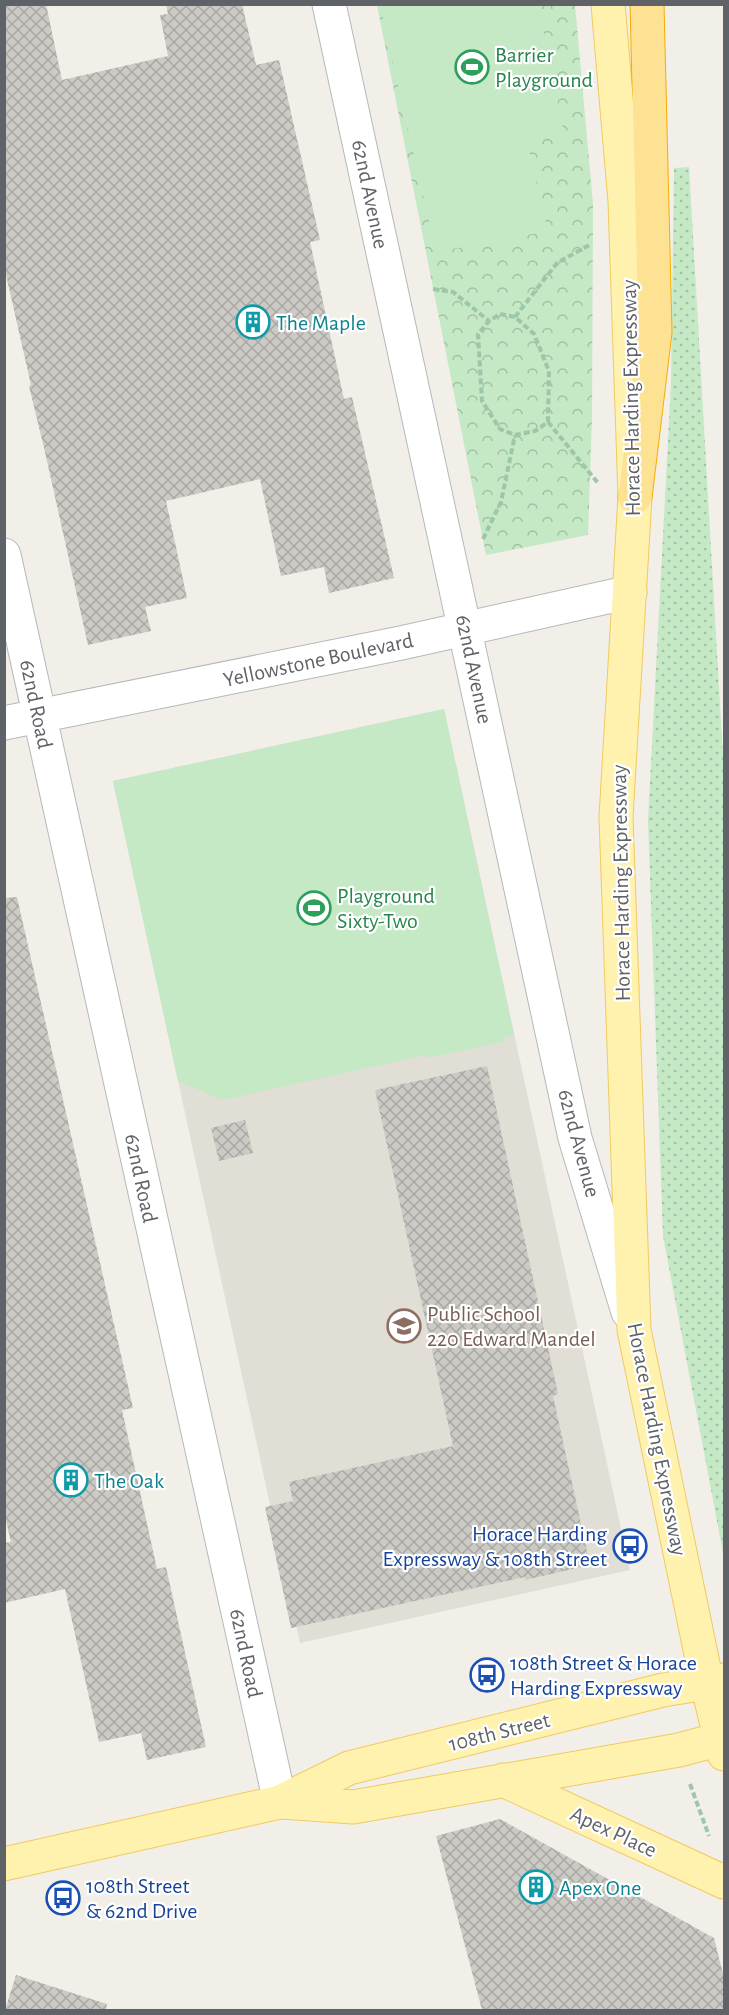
<svg xmlns="http://www.w3.org/2000/svg" width="729" height="2015" font-family="'Alegreya Sans',sans-serif">
<style>
.education{fill:#e1ded6}
.grass{fill:url(#grass-dots)}
.park{fill:url(#park-crowns)}
.garden{fill:#c5e8c5}
.building{fill:url(#building-cross-hatch)}
.lines{fill:none;stroke-linecap:round;stroke-linejoin:round}
.minor-casing{stroke:#b5b8bc;stroke-width:35}
.major-casing{stroke:#f2c960;stroke-width:35}
.highway-casing{stroke:#f9ab00;stroke-width:35}
.path{stroke:#9cc7a9;stroke-width:4;stroke-dasharray:6 3;stroke-linecap:butt}
.minor{stroke:#fff;stroke-width:33}
.major{stroke:#fff2af;stroke-width:33}
.highway{stroke:#fde293;stroke-width:33}
.labels{text-anchor:middle;stroke-width:4.5;stroke-linejoin:round;paint-order:stroke}
.leisure-label{font-size:22px;fill:#27864d;stroke:#fff;text-anchor:start}
.street-label{font-size:22px;fill:#5f6368;stroke:#fff}
.culture-label{font-size:22px;fill:#0d838f;stroke:#fff;text-anchor:start}
.education-label{font-size:22px;fill:#785e54;stroke:#fff;text-anchor:start}
.transit-label{font-size:22px;fill:#164399;stroke:#fff;text-anchor:start}
</style>
<defs>
<pattern id="grass-dots" width="8" height="8" patternUnits="userSpaceOnUse" patternTransform="scale(1.5)"><rect width="8" height="8" fill="#c5e8c5"/><path d="M2 2h.1M6 6h.1" fill="none" stroke="#a3c0a4" stroke-width="1.8" stroke-linecap="round"/></pattern>
<pattern id="park-crowns" width="20" height="18" patternUnits="userSpaceOnUse" patternTransform="scale(1.5)"><rect width="20" height="18" fill="#c5e8c5"/><path d="M2 6a3 3 0 1 1 6 0M12 15a3 3 0 1 1 6 0" fill="none" stroke="#a3c0a4"/></pattern>
<pattern id="building-cross-hatch" width="8" height="8" patternUnits="userSpaceOnUse" patternTransform="scale(1.5)"><rect width="8" height="8" fill="#cccac5"/><path d="M0 0l8 8M0 8l8-8" fill="none" stroke="#a9a8a4"/></pattern>
</defs>
<rect width="100%" height="100%" fill="#f1efe8"/>
<path class="education" d="M444,709L630,1570L300,1643L113,781Z"/>
<path class="grass" d="M689,167L724,774V1558L663,1236L648,821L671,384L674,168Z"/>
<path class="park" d="M377,5H575L593,204L592,417L588,535L486,555Z"/>
<path class="garden" d="M380,5H538L563,129L526,138L548,231L436,252Z
M444,709L514,1035L503,1038V1042L427,1058L426,1055L222,1100L178,1081L113,781Z"/>
<path class="building" d="M4,4H46L62,80L168,56L160,15L168,14L166,4H242L256,65L279,60L320,240L310,242L344,399L352,397L394,578L329,593L324,567L281,576L260,479L166,501L187,598L145,607L151,631L88,645L45,452L29,386L31,385L4,266Z
M17,897L133,1408L122,1410L157,1569L166,1567L206,1747L147,1760L141,1733L99,1742L65,1589L4,1603V1543L11,1542L4,1513V898Z
M487,1066L558,1394L553,1396L590,1565L525,1580V1577L291,1628L265,1507L293,1501L289,1482L453,1446L375,1090Z
M245,1120L253,1153L219,1161L211,1128Z
M500,1819L714,1938L724,1978V2010H482L436,1836Z
M16,1975L107,2004L106,2010H5Z"/>
<g class="lines">
<defs>
<path id="minor" d="M329,4L575,1138L628,1312
M4,555L280,1802
M4,723L401,643L630,592"/>
<path id="major" d="M608,4L625,201L635,497L616,817L634,1330L707,1683L724,1754
M503,1780L724,1882
M282,1802L353,1807L679,1750L724,1738
M4,1864L280,1802L349,1768L663,1690L724,1680"/>
<path id="highway" d="M635,497L655,332L647,4"/>
</defs>
<use href="#minor" class="minor-casing"/>
<use href="#major" class="major-casing"/>
<use href="#highway" class="highway-casing"/>
<path class="path" d="M433,289L453,292L489,321
M500,314L515,317L534,334L549,371L548,422L535,431L515,435L500,429L482,401L478,334L489,321Z
M515,317L557,263L591,244
M548,422L598,483
M483,539L501,502L515,435
M690,1784L709,1836"/>
<use href="#minor" class="minor"/>
<use href="#major" class="major"/>
<use href="#highway" class="highway"/>
</g>
<defs>
<symbol id="stadium-ring" viewBox="-11 -11 22 22"><circle r="9.5" fill="#fff" stroke="#2e9e5b" stroke-width="1.5"/><path d="M0-5a6.5 5 0 1 0 0 10a6.5 5 0 1 0 0-10ZM-3.5-1.8h7v3.6h-7Z" fill="#2e9e5b"/></symbol>
<symbol id="building-ring" viewBox="-11 -11 22 22"><circle r="9.5" fill="#fff" stroke="#0f9aa8" stroke-width="1.5"/><path d="M-4-6H4V6H1V3H-1V6H-4ZM-2.5-4.3h1.7v1.8h-1.7ZM.8-4.3h1.7v1.8H.8ZM-2.5-1h1.7V.8h-1.7ZM.8-1h1.7V.8H.8Z" fill="#0f9aa8"/></symbol>
<symbol id="school-ring" viewBox="-11 -11 22 22"><circle r="9.5" fill="#fff" stroke="#8d6e63" stroke-width="1.5"/><path d="M0-5L7-2L0 1L-7-2ZM-4 1L0 2.5L4 1V4Q0 6-4 4Z" fill="#8d6e63"/></symbol>
<symbol id="bus-ring" viewBox="-11 -11 22 22"><circle r="9.5" fill="#fff" stroke="#1a4fb4" stroke-width="1.5"/><path d="M-5-6H5V4H4V6H2V4H-2V6H-4V4H-5ZM-3.5-4V0h7V-4ZM-3.5 1.2v1.5H-2V1.2ZM2 1.2v1.5H3.5V1.2Z" fill="#1a4fb4"/></symbol>
</defs>
<g fill-rule="evenodd">
<use href="#stadium-ring" x="453" y="48" width="38" height="38"/>
<use href="#building-ring" x="234" y="303" width="38" height="38"/>
<use href="#stadium-ring" x="295" y="889" width="38" height="38"/>
<use href="#school-ring" x="385" y="1307" width="38" height="38"/>
<use href="#building-ring" x="52" y="1461" width="38" height="38"/>
<use href="#bus-ring" x="611" y="1527" width="38" height="38"/>
<use href="#bus-ring" x="468" y="1656" width="38" height="38"/>
<use href="#building-ring" x="517" y="1868" width="38" height="38"/>
<use href="#bus-ring" x="44" y="1879" width="38" height="38"/>
</g>
<g class="labels">
<g class="leisure-label">
<text x="495" y="62">Barrier<tspan x="495" dy="25">Playground</tspan></text>
<text x="337" y="903">Playground<tspan x="337" dy="25">Sixty-Two</tspan></text>
</g>
<g class="street-label">
<text transform="translate(371 194) rotate(78)" y="8">62nd Avenue</text>
<text transform="translate(630 398) rotate(-91)" y="8">Horace Harding Expressway</text>
<text transform="translate(318 659) rotate(-12)" y="8">Yellowstone Boulevard</text>
<text transform="translate(475 669) rotate(78)" y="8">62nd Avenue</text>
<text transform="translate(37 704) rotate(78)" y="8">62nd Road</text>
<text transform="translate(620 883) rotate(-91)" y="8">Horace Harding Expressway</text>
<text transform="translate(580 1143) rotate(75)" y="8">62nd Avenue</text>
<text transform="translate(142 1178) rotate(78)" y="8">62nd Road</text>
<text transform="translate(658 1439) rotate(79)" y="8">Horace Harding Expressway</text>
<text transform="translate(247 1653) rotate(78)" y="8">62nd Road</text>
<text transform="translate(499 1731) rotate(-14)" y="8">108th Street</text>
<text transform="translate(614 1831) rotate(25)" y="8">Apex Place</text>
</g>
<g class="culture-label">
<text x="276" y="330">The Maple</text>
<text x="94" y="1488">The Oak</text>
<text x="559" y="1895">Apex One</text>
</g>
<g class="education-label">
<text x="427" y="1321">Public School<tspan x="427" dy="25">220 Edward Mandel</tspan></text>
</g>
<g class="transit-label">
<text x="607" y="1541" text-anchor="end">Horace Harding<tspan x="607" dy="25">Expressway &amp; 108th Street</tspan></text>
<text x="510" y="1670">108th Street &amp; Horace<tspan x="510" dy="25">Harding Expressway</tspan></text>
<text x="86" y="1893">108th Street<tspan x="86" dy="25">&amp; 62nd Drive</tspan></text>
</g>
</g>
<rect width="729" height="2015" fill="none" stroke="#5f6368" stroke-width="12"/>
</svg>
